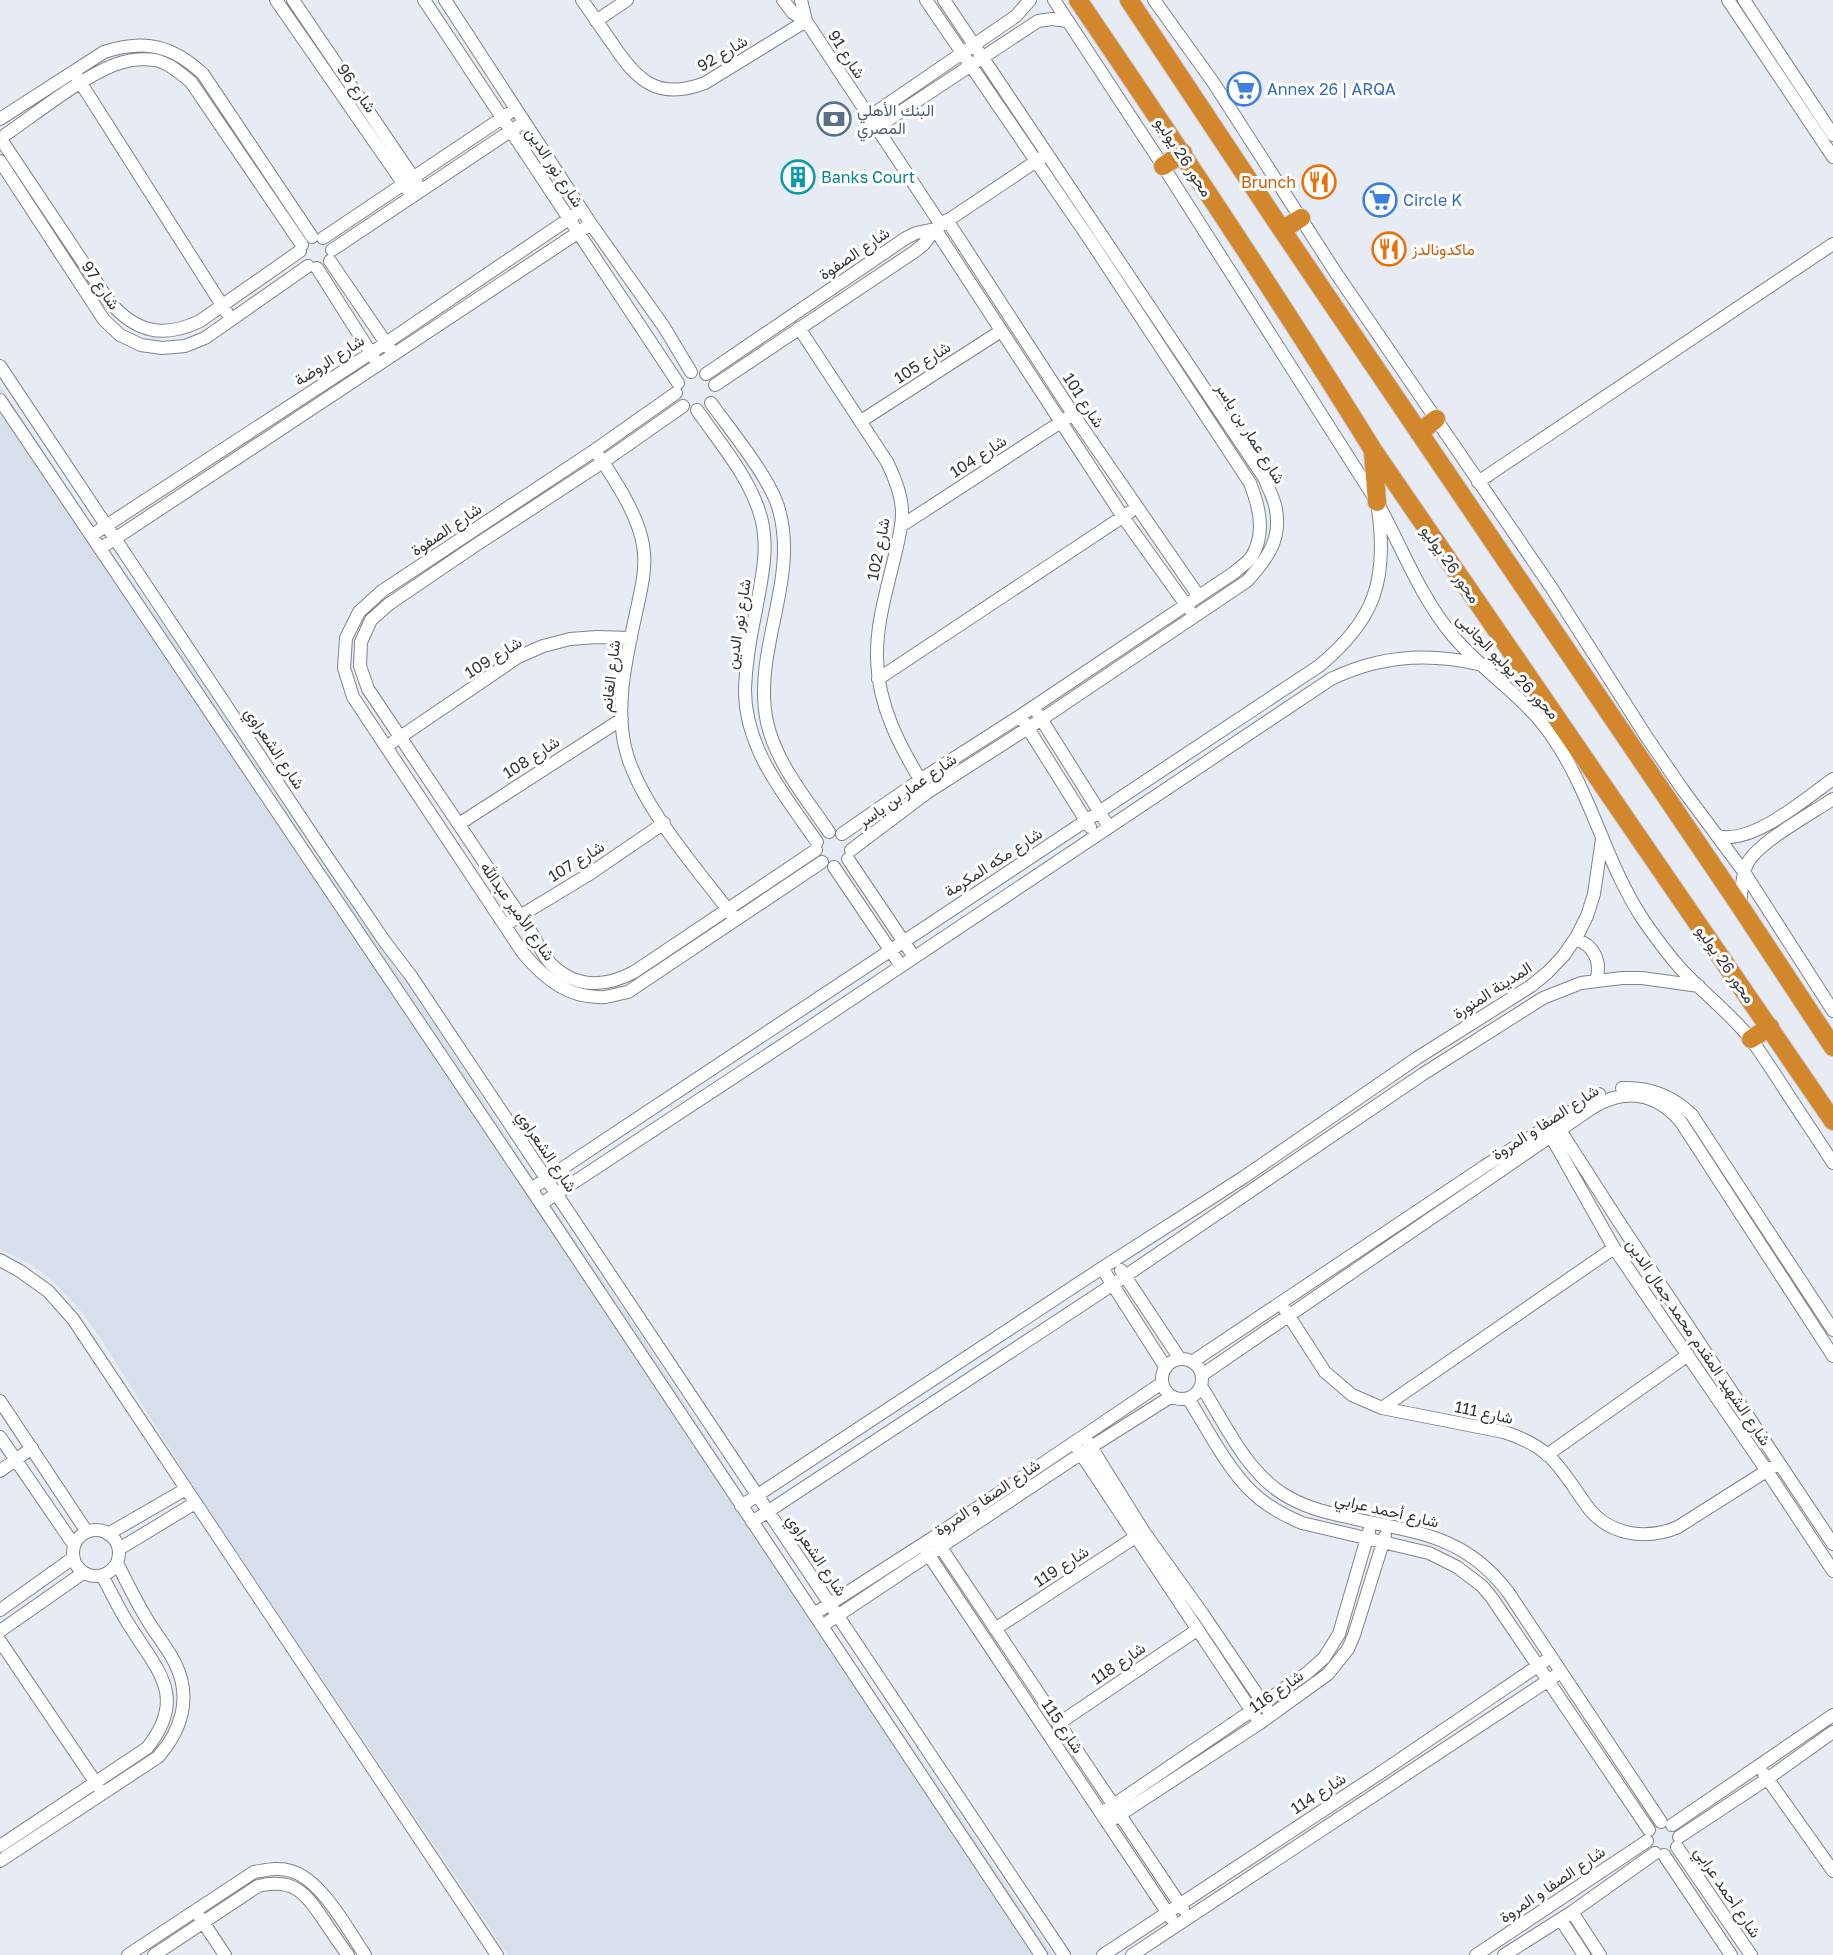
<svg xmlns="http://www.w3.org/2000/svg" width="1833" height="1955" font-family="'Golos Text',Vazirmatn,sans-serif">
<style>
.built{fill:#d7dfec}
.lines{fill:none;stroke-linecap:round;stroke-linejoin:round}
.minor-casing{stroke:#80848a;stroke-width:14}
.highway-casing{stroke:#c7c7c8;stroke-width:20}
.minor{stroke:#fff;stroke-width:12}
.highway{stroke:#d2872d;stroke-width:18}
.labels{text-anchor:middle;stroke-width:6;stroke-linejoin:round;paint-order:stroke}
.street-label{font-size:16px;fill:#36373a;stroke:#fff}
.shop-label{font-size:16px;fill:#366cbe;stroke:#fff;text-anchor:start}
.service-label{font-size:16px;fill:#4e5e75;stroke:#fff;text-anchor:start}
.culture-label{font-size:16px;fill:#0d838f;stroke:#fff;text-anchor:start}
.food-label{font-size:16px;fill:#c56008;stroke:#fff;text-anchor:end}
</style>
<rect width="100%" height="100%" fill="#e7ebf3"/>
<path class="built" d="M0,385L106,545L167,630L315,854L434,1024L545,1196L632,1322L826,1622L946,1795L1053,1955H508L197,1492L103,1342L80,1310L50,1278L28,1263L0,1249Z"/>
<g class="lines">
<defs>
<path id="minor" d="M276,0L412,196
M293,0L417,183
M424,0L678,383
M445,0L591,224L664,327L691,372
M582,0C592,14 602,29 612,43C637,81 658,101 705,83L806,21
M783,0L793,13L806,21
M801,0L806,21L941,225
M1054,0L1163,166L1377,502C1402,547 1419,595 1453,636C1483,672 1524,696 1551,735C1592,793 1605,863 1644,921C1655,937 1667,953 1680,968C1702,992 1729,1012 1750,1038C1760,1051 1769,1066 1778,1079C1796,1107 1815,1135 1833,1163
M1154,0L1213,82L1336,273L1551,587L1646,736L1683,790L1744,872L1833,1011
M1728,0L1833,157
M1744,0L1833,135
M596,21L627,0
M77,77L227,313
M869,117L1016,16L1030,0
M0,119L104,52C144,39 172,45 203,74L312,237
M876,128L1038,21L1052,19L1067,21
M5,135C37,113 79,79 114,65C127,60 142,58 155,60C169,63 180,73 191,82L302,245
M4,144L109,301C135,332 163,339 200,321L300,251
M0,161L104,320L120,335L141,345L162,348L185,346L205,338L308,266
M947,220L1077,420L1198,595
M935,229L1123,517L1189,609
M323,238L508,114
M332,250L518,126
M330,261L390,349
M317,268L374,358
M799,328L887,462C895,478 901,493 902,510C903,525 898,541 895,555C887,589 876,624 877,659C878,706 900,747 924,786
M0,366L319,845L385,942L411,976L1064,1955
M706,374L906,238L916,233L935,229
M715,385L914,252L924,244L935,229L1041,158
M676,393L595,450L382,591L359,612L346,638L344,668L353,697L523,953C545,979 569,999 605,997C612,996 621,993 628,992L822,862
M0,400L531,1189L1041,1955
M711,403C731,431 771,479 779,510C799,581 752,651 767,722C776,763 806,798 829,832
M683,406L603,462L476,545L389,604L371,620L361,642L360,666L368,689L531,932C537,942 543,955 551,964C576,989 606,987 634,972L816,850
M697,410C719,442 747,474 759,511C771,545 761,581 755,615C750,639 746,663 745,688C744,748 785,796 817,842
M861,421L1001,331
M599,456C616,482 638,515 643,545C647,568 641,590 636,613C627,655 615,704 625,747C638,803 697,869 732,915
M1478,482L1833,244
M901,526L1067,418
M92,535L371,353L582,210
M101,548L591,224
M878,679L1130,512
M1038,714L1109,827
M1024,722L1090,827
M393,742L518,657L543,646L570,639L597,637L631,638
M459,824L622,719
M842,834L920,780L1020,716L1235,572C1240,567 1249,562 1252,556C1266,533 1259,506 1250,483L1092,243L926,0
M1718,836C1753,845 1806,798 1833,779
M851,850L928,792L1042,719L1247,581C1268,558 1283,538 1275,505C1273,497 1268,488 1265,479L944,0
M848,859L914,957
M834,867L901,966
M1740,906C1742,893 1741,876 1747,864C1757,843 1812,813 1833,799
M505,925L591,873L664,823
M1575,939C1594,945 1602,961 1596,981
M1622,1088C1650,1087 1672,1095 1692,1115L1833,1330
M1556,1124L1619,1222L1833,1544
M1548,1131L1614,1248L1767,1471L1833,1571
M531,1189L1319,666C1375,620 1388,580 1378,509
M541,1204L810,1027L1331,679C1378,656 1427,652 1478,664
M0,1260L20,1271L48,1291L73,1319L497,1955
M1102,1268L1166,1368
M1121,1270L1180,1359
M1285,1310L1325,1372L1352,1395L1382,1408L1504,1432C1520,1437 1535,1444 1548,1455C1565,1471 1576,1492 1590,1510C1612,1536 1648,1540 1678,1527L1779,1463
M1162 1379a20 20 0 1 1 40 0a20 20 0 1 1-40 0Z
M1192,1362L1485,1166L1599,1094
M1202,1375L1592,1108C1625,1087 1657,1093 1681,1122L1833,1356
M1201,1386C1225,1423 1245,1470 1283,1494C1304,1507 1324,1512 1347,1517C1414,1533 1463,1533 1508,1592L1661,1822
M1188,1398C1206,1427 1227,1468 1251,1491C1266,1506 1283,1515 1302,1523L1429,1553L1457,1567L1482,1586L1492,1598L1649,1830
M0,1401L87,1532
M1382,1408L1614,1248
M0,1437L74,1545
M1088,1442L1144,1532L1202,1613L1267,1709
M1077,1448L1255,1716
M1547,1455L1688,1355
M0,1471L32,1448
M741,1506L1102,1268L1244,1177L1417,1058L1531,986L1548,972L1564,955L1577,936L1587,916L1594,894L1602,839
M752,1522L1112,1285L1423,1074L1543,998L1581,983L1622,978H1642L1699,986
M73 1553a23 23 0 1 1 46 0a23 23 0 1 1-46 0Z
M108,1534L186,1489
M934,1537L1183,1909
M922,1545L1171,1918
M119,1549L195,1503
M0,1610L73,1558
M814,1614L934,1537L1162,1383
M822,1626L1091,1447L1172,1396
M995,1629L1140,1534
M0,1631L83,1573
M0,1641L100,1789
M1058,1724L1197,1630
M1764,1774L1833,1871
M1106,1810L1307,1673L1324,1658L1339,1634L1369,1531
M1112,1820L1260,1723L1328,1674L1348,1649L1354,1635L1385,1536
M1672,1825L1833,1715
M1679,1837L1767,1779L1833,1732
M0,1846L147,1748C187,1698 159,1672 131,1628C120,1612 112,1593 102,1576
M1677,1847L1751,1955
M1664,1855L1731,1955
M0,1861L158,1757C182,1730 192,1697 175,1663C167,1647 154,1632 145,1616C135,1599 126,1581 117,1563
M1572,1912L1600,1955
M199,1916L225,1955
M1561,1920L1584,1955
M128,1955L254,1872C267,1870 278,1867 291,1871C321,1879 348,1930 365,1955
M154,1955L258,1886C293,1878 305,1892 323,1919C331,1931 339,1943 348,1955
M1103,1955L1386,1769L1545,1661
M1132,1955L1555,1676
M1476,1955L1647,1841
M1504,1955L1572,1912L1655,1853"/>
<path id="highway" d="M1078,0C1179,148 1279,298 1373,450L1833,1121
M1129,0L1282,230L1736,900L1833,1047
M1163,166L1183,153
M1282,230L1301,218
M1419,433L1436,419
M1373,452L1377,502
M1751,1039L1770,1027"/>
</defs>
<use href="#minor" class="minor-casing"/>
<use href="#highway" class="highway-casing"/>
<use href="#minor" class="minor"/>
<use href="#highway" class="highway"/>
</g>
<defs>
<symbol id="supermarket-ring" viewBox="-11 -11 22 22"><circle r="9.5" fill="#fff" stroke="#3f7fe0" stroke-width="1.5"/><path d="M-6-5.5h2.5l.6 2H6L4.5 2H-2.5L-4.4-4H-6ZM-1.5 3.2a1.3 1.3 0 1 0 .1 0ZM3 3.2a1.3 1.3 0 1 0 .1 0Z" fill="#3f7fe0"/></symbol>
<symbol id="bank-ring" viewBox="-11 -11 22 22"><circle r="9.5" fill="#fff" stroke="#5c6f8a" stroke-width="1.5"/><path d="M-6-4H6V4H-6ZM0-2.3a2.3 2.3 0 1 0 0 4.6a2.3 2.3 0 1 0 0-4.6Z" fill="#5c6f8a"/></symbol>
<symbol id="building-ring" viewBox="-11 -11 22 22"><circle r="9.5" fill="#fff" stroke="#0f9aa8" stroke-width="1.5"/><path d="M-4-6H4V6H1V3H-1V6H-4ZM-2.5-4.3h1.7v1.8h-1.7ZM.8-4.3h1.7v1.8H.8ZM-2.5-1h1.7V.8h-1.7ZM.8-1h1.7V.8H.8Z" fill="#0f9aa8"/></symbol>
<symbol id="restaurant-ring" viewBox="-11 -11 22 22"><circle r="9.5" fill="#fff" stroke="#e8710a" stroke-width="1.5"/><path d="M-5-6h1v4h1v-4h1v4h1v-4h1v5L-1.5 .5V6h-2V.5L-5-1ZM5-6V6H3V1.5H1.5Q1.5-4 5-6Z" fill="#e8710a"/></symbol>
</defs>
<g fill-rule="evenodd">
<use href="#supermarket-ring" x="1225" y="70" width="38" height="38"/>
<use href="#bank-ring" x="815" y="100" width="38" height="38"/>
<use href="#building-ring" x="779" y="158" width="38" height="38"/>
<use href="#restaurant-ring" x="1300" y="163" width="38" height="38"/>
<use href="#supermarket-ring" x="1361" y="181" width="38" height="38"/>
<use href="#restaurant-ring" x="1370" y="230" width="38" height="38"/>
</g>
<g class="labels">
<g class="street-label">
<text transform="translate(722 53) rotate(-31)" y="6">شارع 92</text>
<text transform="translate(847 54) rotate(57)" y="6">شارع 91</text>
<text transform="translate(357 88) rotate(55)" y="6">شارع 96</text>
<text transform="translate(1184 157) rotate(57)" y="6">محور 26 يوليو</text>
<text transform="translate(555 167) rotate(57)" y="6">شارع نور الدين</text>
<text transform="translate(854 253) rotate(-34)" y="6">شارع الصفوة</text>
<text transform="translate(101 285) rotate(56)" y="6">شارع 97</text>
<text transform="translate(329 360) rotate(-33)" y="6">شارع الروضة</text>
<text transform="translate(922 362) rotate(-33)" y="6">شارع 105</text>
<text transform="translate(1084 400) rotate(57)" y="6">شارع 101</text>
<text transform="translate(1251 433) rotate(58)" y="6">شارع عمار بن ياسر</text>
<text transform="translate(978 456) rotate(-33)" y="6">شارع 104</text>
<text transform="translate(446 529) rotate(-34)" y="6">شارع الصفوة</text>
<text transform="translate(878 549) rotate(-79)" y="6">شارع 102</text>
<text transform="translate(1451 564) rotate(55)" y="6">محور 26 يوليو</text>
<text transform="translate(738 624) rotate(-81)" y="6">شارع نور الدين</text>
<text transform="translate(493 657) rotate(-32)" y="6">شارع 109</text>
<text transform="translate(1508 666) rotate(46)" y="6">محور 26 يوليو الجانبى</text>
<text transform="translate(610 676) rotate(-83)" y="6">شارع الغانم</text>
<text transform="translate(275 748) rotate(56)" y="6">شارع الشعراوي</text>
<text transform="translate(531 757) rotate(-33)" y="6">شارع 108</text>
<text transform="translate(907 790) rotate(-35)" y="6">شارع عمار بن ياسر</text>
<text transform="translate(576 861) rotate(-32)" y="6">شارع 107</text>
<text transform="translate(993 862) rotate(-33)" y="6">شارع مكه المكرمة</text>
<text transform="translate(518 911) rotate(55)" y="6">شارع الأمير عبدالله</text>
<text transform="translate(1726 964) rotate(55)" y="6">محور 26 يوليو</text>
<text transform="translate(1492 990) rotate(-33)" y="6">المدينة المنورة</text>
<text transform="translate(1545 1122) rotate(-33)" y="6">شارع الصفا و المروة</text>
<text transform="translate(547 1151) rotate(56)" y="6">شارع الشعراوي</text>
<text transform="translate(1699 1342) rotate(56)" y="6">شارع الشهيد المقدم محمد جمال الدين</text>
<text transform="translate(1484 1412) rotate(12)" y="6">شارع 111</text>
<text transform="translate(987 1497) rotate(-34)" y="6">شارع الصفا و المروة</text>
<text transform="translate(1387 1510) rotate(13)" y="6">شارع أحمد عرابي</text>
<text transform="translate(817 1555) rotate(56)" y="6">شارع الشعراوي</text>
<text transform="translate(1061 1566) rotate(-33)" y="6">شارع 119</text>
<text transform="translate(1118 1663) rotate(-34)" y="6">شارع 118</text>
<text transform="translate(1276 1691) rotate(-35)" y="6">شارع 116</text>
<text transform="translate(1063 1726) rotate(56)" y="6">شارع 115</text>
<text transform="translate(1318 1793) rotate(-33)" y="6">شارع 114</text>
<text transform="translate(1552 1884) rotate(-34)" y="6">شارع الصفا و المروة</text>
<text transform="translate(1728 1892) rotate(56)" y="6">شارع أحمد عرابي</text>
</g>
<g class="shop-label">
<text x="1267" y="95">Annex 26 | ARQA</text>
<text x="1403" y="206">Circle K</text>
</g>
<g class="service-label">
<text x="857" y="116">البنك الأهلي<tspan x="857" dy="18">المصري</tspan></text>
</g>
<g class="culture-label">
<text x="821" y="183">Banks Court</text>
</g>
<g class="food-label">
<text x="1296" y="188">Brunch</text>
<text x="1412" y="255" text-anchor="start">ماكدونالدز</text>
</g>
</g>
</svg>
